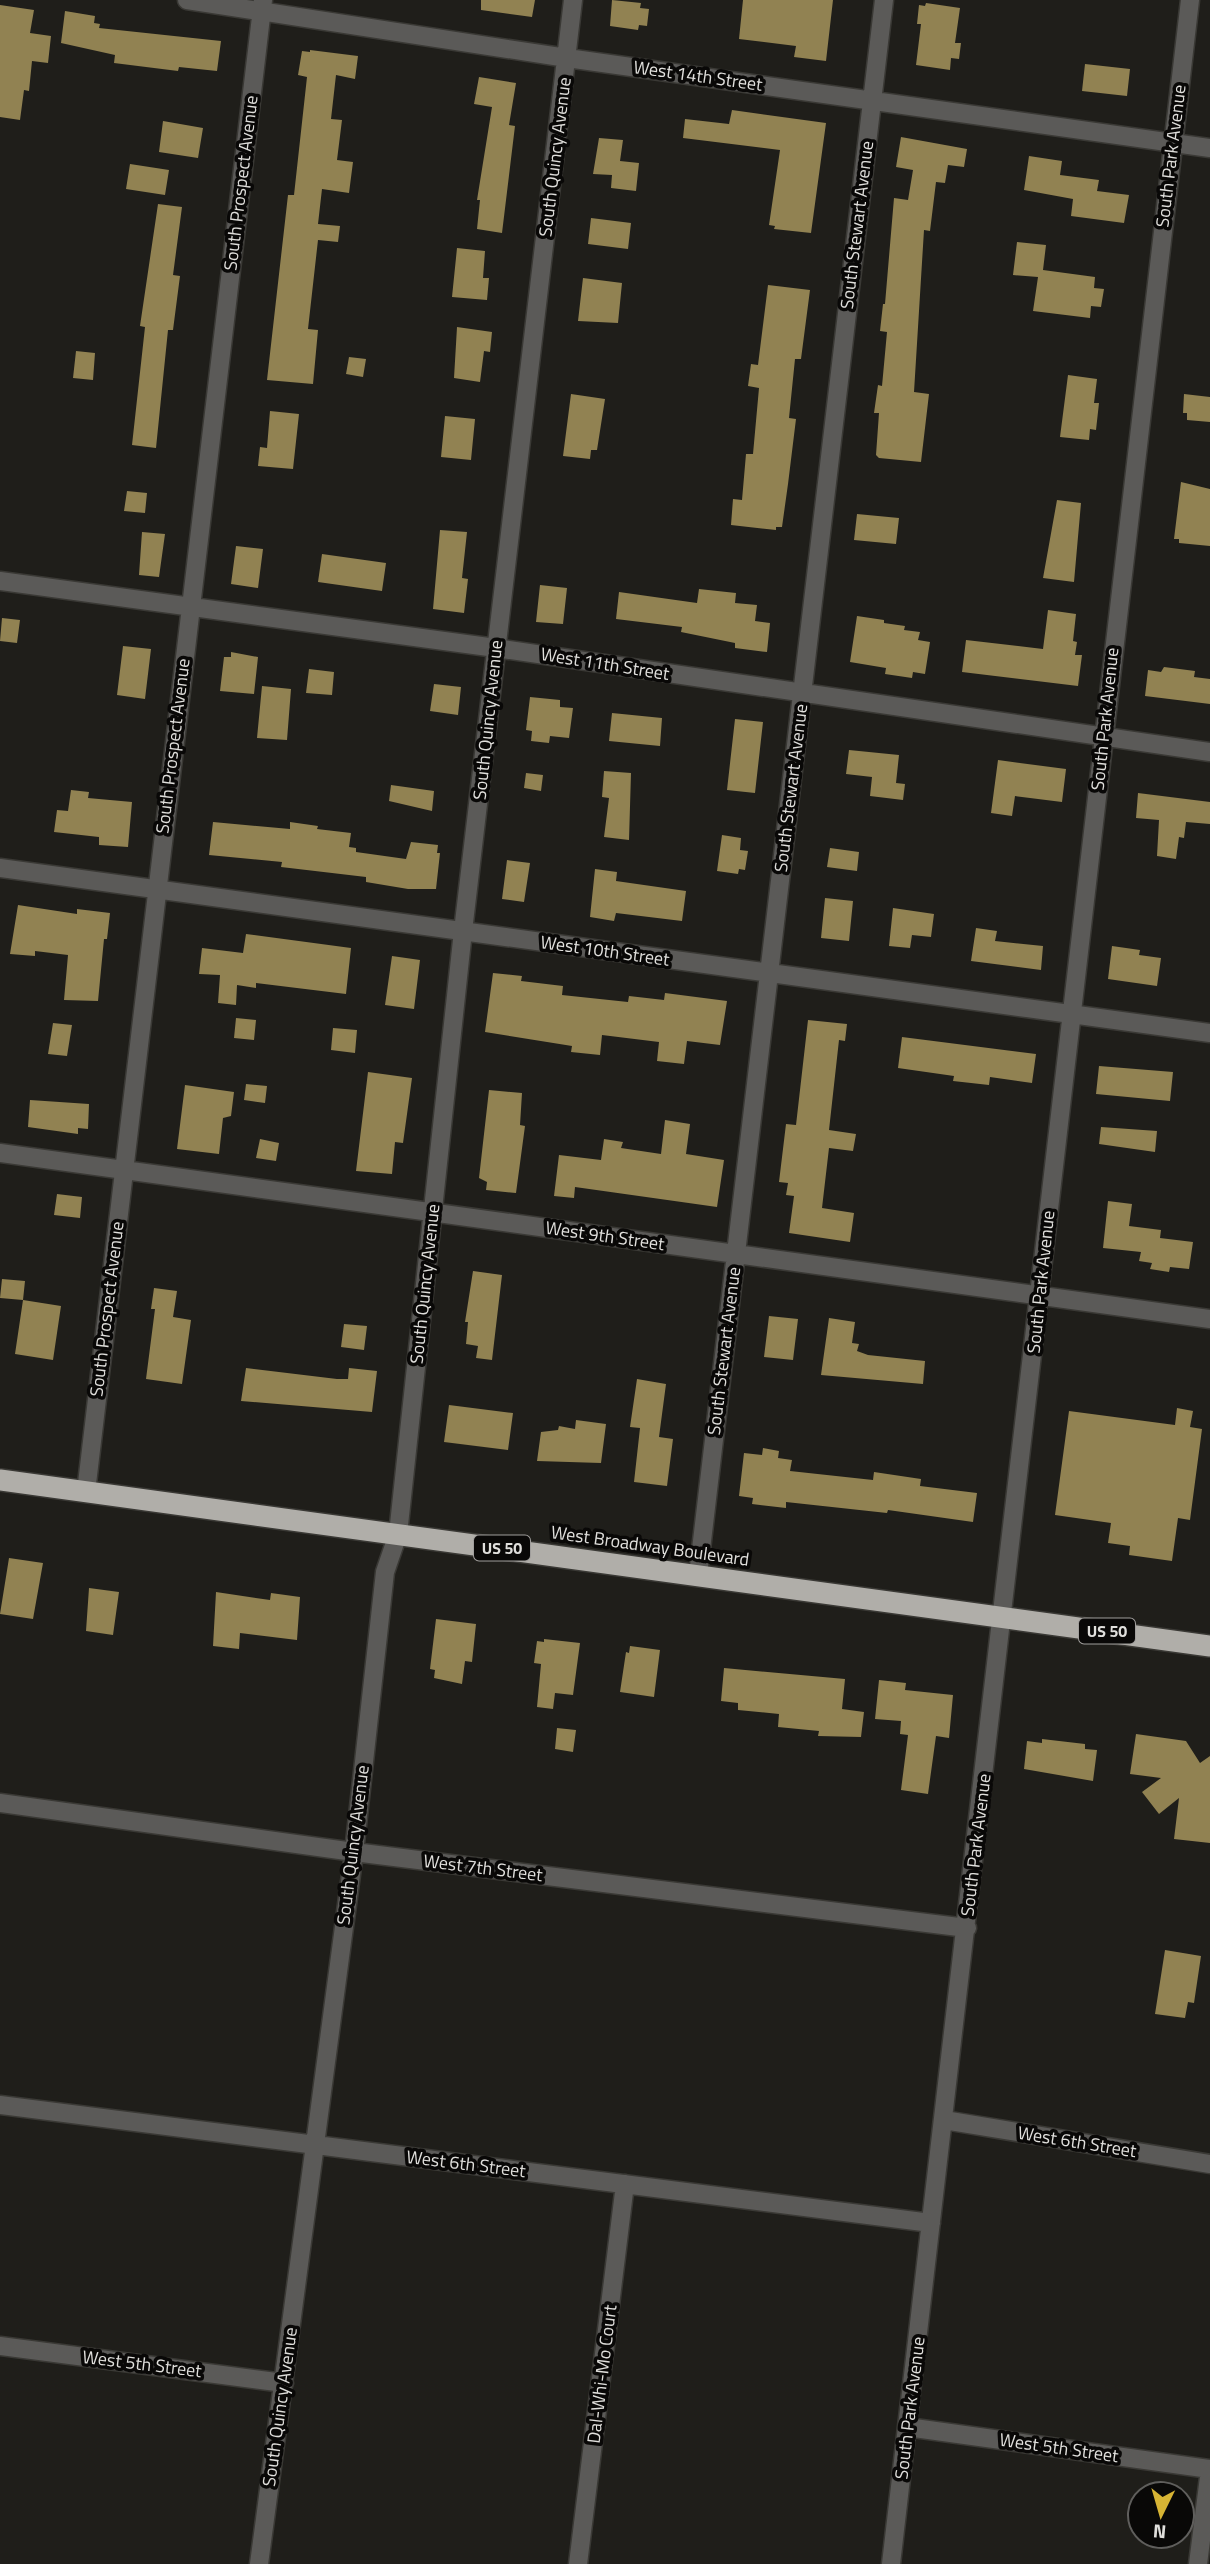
<svg xmlns="http://www.w3.org/2000/svg" width="1210" height="2564" font-family="'Titillium Web',sans-serif">
<style>
.building{fill:#918252}
.lines{fill:none;stroke-linecap:round;stroke-linejoin:round}
.street-casing{stroke:#3a3935;stroke-width:21}
.highway-casing{stroke:#3a3935;stroke-width:24}
.street{stroke:#5b5a58;stroke-width:18}
.highway{stroke:#b0aea9;stroke-width:21}
.labels{text-anchor:middle;stroke-width:7;stroke-linejoin:round;paint-order:stroke}
.shield{fill:#090807;stroke:#a09e9c;stroke-width:2}
.shield-label{font-size:16px;font-weight:bold;fill:#e0dfdc}
.street-label{font-size:18px;fill:#e0dfdc;stroke:#090807}
</style>
<rect width="100%" height="100%" fill="#1f1e1a"/>
<path class="building" d="M481,0H535L532,17L481,10Z
M612,0L641,3L640,8L649,9L647,26L639,25L638,30L610,26Z
M743,0H833L826,61L794,57L796,46L739,39Z
M926,3L960,8L955,43H961L959,59L951,58L950,70L916,65L921,24H917L919,5L925,6Z
M0,5L34,10L30,33L51,36L48,63L32,61L29,91L24,90L20,120L0,117Z
M65,11L95,16L94,23L100,24L99,28L221,41L217,71L179,67L178,71L114,63L115,55L61,43Z
M310,50L358,56L355,79L336,75L331,119L342,120L337,160L353,162L349,193L322,189L318,224L340,226L338,242L318,240L308,329L318,330L313,384L267,380L288,195H294L307,77L298,75L302,51L310,52Z
M1085,64L1130,69L1127,96L1082,91Z
M479,77L516,83L509,125L515,126L502,233L477,229L480,200H477L492,107L474,104Z
M732,110L826,123L811,233L774,229L775,226L769,225L780,150L683,138L685,119L729,124Z
M163,121L203,128L198,158L159,152Z
M901,137L967,149L964,167L948,165L945,183L936,182L930,231L924,230L914,392L929,394L921,462L879,458L876,455L879,413H874L878,385L882,386L887,332L880,331L883,304H885L894,198L908,200L913,170L896,167Z
M599,138L623,140L620,161L639,163L636,191L611,188L612,175L593,174Z
M1029,156L1062,161L1060,175L1099,180L1097,191L1129,195L1124,223L1071,216L1073,199L1024,190Z
M130,164L169,170L165,195L126,189Z
M158,204L182,207L173,275L180,276L173,330H168L156,448L132,445L145,327L140,326Z
M591,218L631,223L628,249L588,244Z
M1017,242L1046,245L1043,270L1095,277L1094,288L1104,289L1101,307L1091,306L1090,318L1033,311L1038,277L1013,275Z
M457,248L485,251L483,278H489L487,300L452,297Z
M583,278L622,283L618,323L578,321Z
M768,285L810,290L801,359H795L789,418L796,419L788,484L782,527H776V530L731,525L733,499L742,500L746,454H753L759,388L748,386L751,364L758,365Z
M457,327L492,332L490,352L484,351L480,382L454,378Z
M76,351L95,353L93,380L73,378Z
M349,357L366,359L363,377L346,374Z
M1068,375L1097,379L1094,403H1099L1096,430L1090,429L1089,440L1060,437Z
M571,394L605,399L597,450H591L590,459L563,456Z
M1184,394L1210,397V422L1187,420V413H1183Z
M270,411L299,414L293,469L258,466L260,447L267,448Z
M445,416L475,419L471,460L441,457Z
M1181,482L1210,489V546L1179,543V539H1174Z
M127,491L147,493L145,513L124,511Z
M1057,500L1081,503L1074,582L1043,578Z
M857,514L899,518L896,544L854,540Z
M440,530L467,532L462,578L468,579L464,613L433,609Z
M142,532L165,534L159,577L139,575Z
M236,546L263,549L258,588L231,584Z
M322,554L386,563L382,591L318,582Z
M540,585L567,588L563,624L536,622Z
M699,589L736,593L735,603L757,605L755,621L770,623L767,652L735,648V643L681,632L682,627L616,619L619,592L697,603Z
M1048,610L1076,614L1073,641L1077,642L1075,655H1082L1078,686L962,672L966,640L1043,649Z
M857,616L884,620V623L905,626L904,630L920,632L918,640L930,642L925,674L913,672L912,678L885,674L886,668L850,662Z
M2,618L20,620L17,643L0,641Z
M123,646L151,649L145,699L117,695Z
M231,652L258,657L254,694L220,691L224,657H231Z
M1164,667L1195,671L1194,677L1210,679V704L1145,696L1148,670L1161,672Z
M309,669L334,672L332,695L306,693Z
M434,684L461,687L458,715L430,711Z
M262,686L291,689L287,740L257,738Z
M530,697L560,700V707L573,708L569,738L550,736L549,743L531,741L532,731L526,730Z
M612,713L662,718L660,746L609,741Z
M735,719L763,722L755,793L727,790Z
M849,750L899,755L896,783L905,784L903,800L870,796L872,777L846,774Z
M998,760L1066,769L1062,802L1015,796L1012,816L991,813Z
M604,771L631,773L629,840L604,837L609,798L602,797Z
M526,773L543,775L541,791L524,788Z
M391,785L434,791L432,811L389,801Z
M71,790L89,792L88,798L132,802L128,847L99,845V837L54,832L57,810L68,811Z
M1138,793L1210,802V824L1186,822L1184,838L1179,837L1176,859L1157,856L1159,820L1136,818Z
M213,822L290,829V822L318,826L317,829L351,833L349,847L356,848V852L406,859L411,842L438,845L437,853H440L436,889H408L366,882V877L281,867L282,862L209,855Z
M722,835L741,838L740,850L748,851L745,870L739,869L738,874L717,871Z
M830,848L859,852L857,871L827,867Z
M507,860L530,863L524,902L502,899Z
M595,869L617,872L616,881L686,891L682,921L616,913L614,921L590,917Z
M825,898L853,901L849,941L821,938Z
M18,905L77,914V909L110,913L107,939H104L98,1001L64,1000L68,955L35,951V956L10,954Z
M893,908L934,914L931,937L912,935L910,948L889,946Z
M976,928L997,931L995,941L1043,946L1041,970L971,961Z
M246,934L351,948L346,994L256,983V988L237,985L236,1005L218,1003L220,975L199,974L202,948L243,953Z
M1112,946L1140,950L1139,955L1161,958L1157,986L1108,979Z
M392,956L420,960L414,1009L385,1005Z
M493,973L522,976L521,981L563,986L562,995L628,1002L629,996L664,1000L665,993L727,1001L720,1045L687,1041L684,1064L657,1061L659,1042L602,1035L600,1055L571,1052L572,1046L485,1032Z
M236,1018L256,1020L254,1040L234,1038Z
M808,1020L847,1024L845,1041L839,1040L829,1130L856,1134L853,1151L829,1148L822,1208L854,1213L850,1242L789,1233L794,1196L786,1195L788,1183L779,1182L786,1124L796,1125Z
M53,1023L72,1025L67,1056L48,1054Z
M333,1028L357,1030L355,1053L331,1050Z
M902,1037L1036,1054L1032,1083L990,1077L989,1085L953,1081L954,1076L898,1068Z
M1099,1066L1173,1072L1170,1101L1096,1094Z
M368,1072L412,1078L403,1143L395,1142L392,1174L356,1171Z
M246,1084L267,1086L265,1103L244,1100Z
M185,1085L234,1092L231,1116L223,1118L219,1154L177,1149Z
M489,1090L522,1093L520,1125L525,1126L516,1193L486,1190L487,1182L479,1178Z
M30,1100L89,1104L88,1129L78,1128V1134L28,1127Z
M665,1120L690,1124L686,1154L724,1160L717,1207L575,1187L574,1198L554,1196L559,1155L601,1160L604,1139L623,1142L621,1148L661,1154Z
M1101,1127L1157,1131L1155,1152L1099,1144Z
M260,1139L279,1143L276,1161L256,1158Z
M57,1194L82,1197L80,1218L54,1215Z
M1108,1201L1132,1204L1129,1226L1161,1230L1160,1238L1193,1242L1189,1269L1170,1267L1169,1272L1150,1269L1152,1263L1139,1261L1141,1252L1103,1248Z
M473,1271L502,1275L492,1360L476,1358L478,1346L466,1344L468,1322H465Z
M2,1279L25,1281L23,1300L0,1298Z
M154,1288L177,1291L173,1317L191,1320L182,1384L146,1379L155,1309H151Z
M23,1300L61,1306L53,1360L15,1354Z
M769,1316L798,1319L793,1360L764,1357Z
M829,1318L855,1322L852,1343L859,1344L857,1351L868,1355L925,1361L923,1384L821,1375Z
M344,1324L367,1326L364,1350L341,1347Z
M246,1368L337,1379H348L349,1368L377,1371L372,1412L241,1401Z
M637,1379L666,1384L659,1437L673,1439L667,1486L634,1482L640,1428L630,1427Z
M449,1405L513,1413L508,1450L444,1442Z
M1177,1408L1193,1411L1190,1427L1202,1429L1190,1520L1178,1518L1172,1561L1129,1555L1130,1546L1108,1543L1111,1523L1055,1515L1069,1411L1175,1425Z
M576,1420L606,1424L601,1463L537,1461L541,1432L558,1430L559,1426L575,1429Z
M763,1448L779,1451L778,1458L792,1460L790,1471L873,1480L874,1472L921,1479L920,1486L977,1493L973,1522L888,1510L887,1513L786,1502V1508L752,1504L753,1498L739,1496L744,1453L762,1455Z
M9,1558L43,1563L33,1619L0,1614Z
M89,1588L119,1592L113,1635L86,1631Z
M216,1592L270,1600L271,1593L300,1597L297,1640L240,1633L239,1649L213,1646Z
M436,1619L476,1624L472,1662L465,1661L462,1684L434,1678L435,1670L430,1669Z
M544,1639L580,1643L573,1695L555,1693L553,1709L537,1707L541,1664L534,1663L537,1641L544,1642Z
M630,1646L660,1650L654,1697L620,1692L626,1652L629,1653Z
M724,1668L845,1679L842,1709L864,1712L861,1737L818,1736L819,1731L778,1727L779,1714L738,1710V1703L721,1701Z
M879,1680L906,1683L905,1690L953,1695L949,1738L936,1736L928,1794L901,1790L908,1735L900,1734L901,1721L875,1719Z
M557,1728L576,1730L573,1752L555,1749Z
M1136,1734L1186,1741L1200,1763L1210,1756V1843L1174,1839L1179,1798L1159,1814L1142,1792L1161,1778L1130,1774Z
M1042,1739L1085,1744V1749L1097,1750L1093,1781L1024,1769L1027,1741L1042,1743Z
M1165,1950L1201,1956L1194,2003L1188,2002L1185,2018L1155,2014Z"/>
<g class="lines">
<defs>
<path id="street" d="M187,0L567,58L1210,148
M0,581L496,648L1210,752
M0,868L1210,1033
M0,1153L1210,1319
M86,1492L263,0
M698,1575L884,0
M0,1803L354,1852L967,1928
M0,2105L931,2223
M944,2120L1210,2164
M0,2346L284,2383
M907,2427L1210,2469
M259,2564L354,1852L385,1572L398,1534L463,931L573,0
M578,2564L625,2184
M891,2564L1190,0
M1198,2564L1210,2469"/>
<path id="highway" d="M0,1480L1210,1646"/>
</defs>
<use href="#street" class="street-casing"/>
<use href="#highway" class="highway-casing"/>
<use href="#street" class="street"/>
<use href="#highway" class="highway"/>
</g>
<g class="labels">
<g class="shield">
<rect x="474" y="1535.5" width="56" height="25" rx="5"/>
<rect x="1079" y="1618.5" width="56" height="25" rx="5"/>
</g>
<g class="shield-label">
<text x="502" y="1554">US 50</text>
<text x="1107" y="1637">US 50</text>
</g>
<g class="street-label">
<text transform="translate(698 76) rotate(8)" y="6">West 14th Street</text>
<text transform="translate(1171 156) rotate(-83)" y="6">South Park Avenue</text>
<text transform="translate(555 157) rotate(-83)" y="6">South Quincy Avenue</text>
<text transform="translate(241 183) rotate(-83)" y="6">South Prospect Avenue</text>
<text transform="translate(857 225) rotate(-83)" y="6">South Stewart Avenue</text>
<text transform="translate(605 664) rotate(9)" y="6">West 11th Street</text>
<text transform="translate(1105 719) rotate(-84)" y="6">South Park Avenue</text>
<text transform="translate(488 720) rotate(-84)" y="6">South Quincy Avenue</text>
<text transform="translate(173 746) rotate(-83)" y="6">South Prospect Avenue</text>
<text transform="translate(791 788) rotate(-83)" y="6">South Stewart Avenue</text>
<text transform="translate(605 951) rotate(8)" y="6">West 10th Street</text>
<text transform="translate(605 1236) rotate(8)" y="6">West 9th Street</text>
<text transform="translate(1041 1282) rotate(-84)" y="6">South Park Avenue</text>
<text transform="translate(425 1284) rotate(-84)" y="6">South Quincy Avenue</text>
<text transform="translate(107 1309) rotate(-83)" y="6">South Prospect Avenue</text>
<text transform="translate(724 1351) rotate(-83)" y="6">South Stewart Avenue</text>
<text transform="translate(650 1546) rotate(8)" y="6">West Broadway Boulevard</text>
<text transform="translate(353 1845) rotate(-83)" y="6">South Quincy Avenue</text>
<text transform="translate(976 1845) rotate(-83)" y="6">South Park Avenue</text>
<text transform="translate(483 1868) rotate(7)" y="6">West 7th Street</text>
<text transform="translate(1077 2142) rotate(9)" y="6">West 6th Street</text>
<text transform="translate(466 2164) rotate(7)" y="6">West 6th Street</text>
<text transform="translate(142 2364) rotate(7)" y="6">West 5th Street</text>
<text transform="translate(602 2374) rotate(-83)" y="6">Dal-Whi-Mo Court</text>
<text transform="translate(280 2407) rotate(-82)" y="6">South Quincy Avenue</text>
<text transform="translate(910 2408) rotate(-83)" y="6">South Park Avenue</text>
<text transform="translate(1059 2448) rotate(8)" y="6">West 5th Street</text>
</g>
</g>
<g transform="translate(1161 2515) rotate(185)"><circle r="33" fill="#090807" stroke="#5f5e5c" stroke-width="2"/>
<path d="M0-5L12 26L0 18L-12 26Z" fill="#d7b434"/>
<text y="-10" font-size="19" font-weight="bold" text-anchor="middle" fill="#e0dfdc">N</text>
</g>
</svg>
